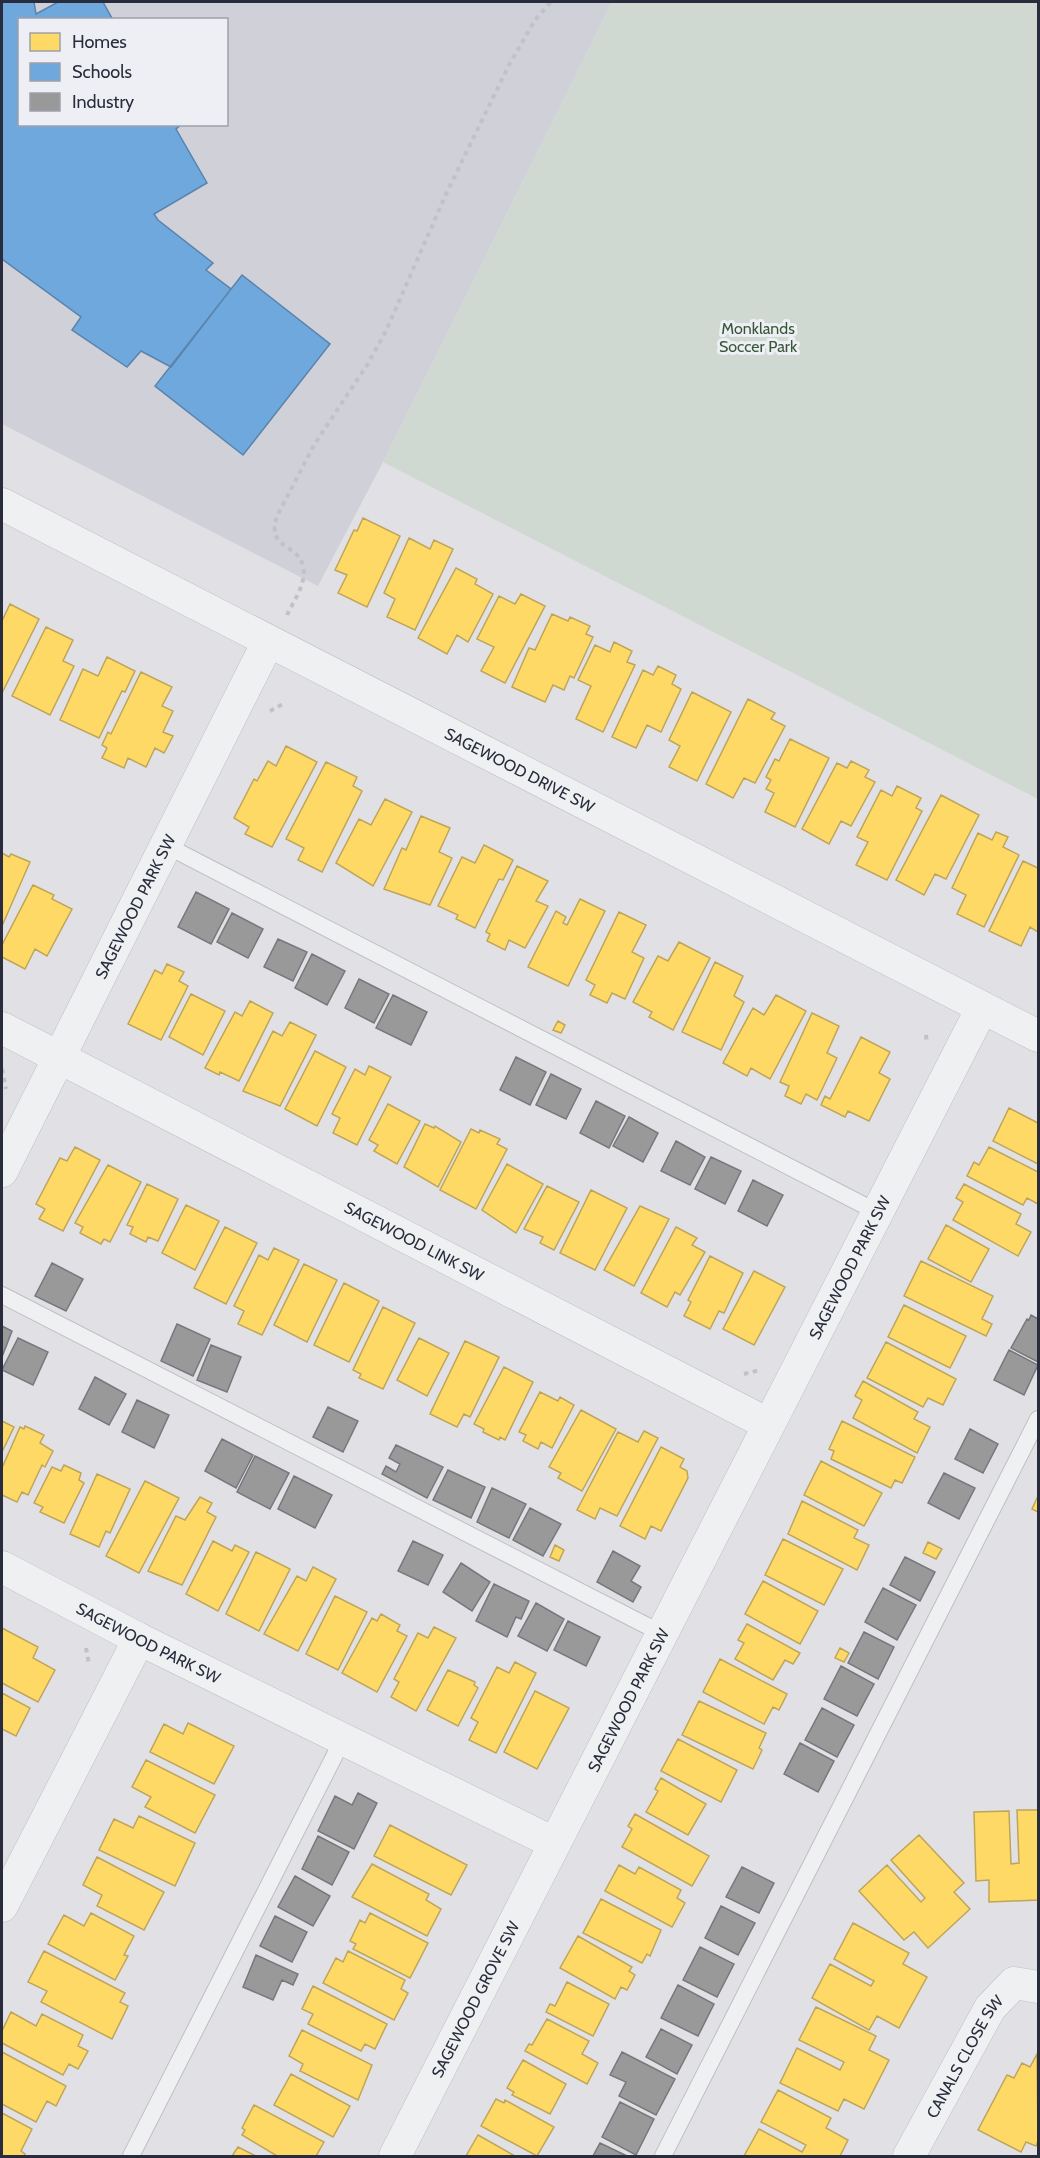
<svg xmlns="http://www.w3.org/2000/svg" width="1040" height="2158" font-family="Cabin,sans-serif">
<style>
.built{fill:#cfd0d8;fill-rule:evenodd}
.green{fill:#cfd8d1}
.homes{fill:#ffd966;stroke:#bfa559;stroke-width:1.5}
.schools{fill:#6fa8dc;stroke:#5a83ac;stroke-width:1.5}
.industry{fill:#999;stroke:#77787d;stroke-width:1.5}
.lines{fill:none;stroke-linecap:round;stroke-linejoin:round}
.service-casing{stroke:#bfbfc3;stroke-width:18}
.minor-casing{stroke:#bfbfc3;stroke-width:33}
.path{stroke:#c2c2c6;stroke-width:4;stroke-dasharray:4.5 4.5;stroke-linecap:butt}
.service{stroke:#eff0f2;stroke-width:16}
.minor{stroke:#eff0f2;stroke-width:32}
.labels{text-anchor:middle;stroke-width:6;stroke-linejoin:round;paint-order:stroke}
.park-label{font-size:16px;fill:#375737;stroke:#eeeff5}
.street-label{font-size:16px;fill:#292c3c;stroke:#eeeff5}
</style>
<rect width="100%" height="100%" fill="#e1e1e5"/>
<path class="built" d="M2,2H612L383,462L318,586L2,424ZM20,20H226V124H20Z"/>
<path class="green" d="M612,2H1038V799L383,462Z"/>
<path class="homes" d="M363,518L400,536L367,607L338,593L347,575L335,570L354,530L357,531Z
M409,538L430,549L434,540L453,549L415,630L387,617L395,599L384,593Z
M456,568L477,579L475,584L493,594L468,642L457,635L447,654L418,638Z
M521,594L545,606L505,683L481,671L494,647L477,639L499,596L515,604Z
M10,604L39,619L2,693V621Z
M552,614L568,621L570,617L590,626L586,634L593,637L574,678L570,676L564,690L553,685L545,702L512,687L529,648L535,650Z
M46,627L73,640L63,661L74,666L50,715L12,696Z
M614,642L632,651L627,662L635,665L603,732L576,719L591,686L578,680L595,645L610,652Z
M107,657L135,671L125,692L122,691L99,738L60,720L83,669L98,676Z
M658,666L676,675L672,684L681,689L661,732L647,725L636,748L612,737L643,670L653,675Z
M141,672L172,687L162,706L173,711L163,732L173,736L164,753L155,748L146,767L128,758L124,768L102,758L107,748L102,745L108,732L111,734Z
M692,692L731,712L697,781L669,767L680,746L669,740Z
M748,699L775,713L771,719L785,726L755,783L744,778L733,798L706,784Z
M790,739L829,758L795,827L765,812L774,793L766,789L771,780L766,777L775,759L779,761Z
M286,746L317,762L272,847L245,834L249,827L234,818L254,779L257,781L268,761L276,766Z
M851,761L869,770L865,777L875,782L851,826L841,821L829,844L802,829L837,763L847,768Z
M326,762L357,777L353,786L362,791L322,872L298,860L304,848L286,839Z
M897,786L921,798L916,808L922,811L887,880L856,865L868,842L857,837L881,790L892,796Z
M941,795L979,815L946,879L935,874L924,895L896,880Z
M385,799L412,812L373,886L336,863L359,819L371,825Z
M421,816L450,828L439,852L452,858L430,905L384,889L402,848L406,850Z
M996,832L1008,837L1003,847L1019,855L984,927L957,914L966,895L952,888L978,833L992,840Z
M484,845L513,860L503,880L499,879L475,928L456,919L458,915L438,906L462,857L475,863Z
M2,853L9,857L11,854L30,862L2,926Z
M1023,861L1038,868V932L1030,927L1021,946L989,931Z
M517,866L548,881L536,901L548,906L525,948L509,940L505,950L487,941L490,934L486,932Z
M33,885L54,895L52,899L72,909L47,956L35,949L25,969L2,957V945Z
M580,899L605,911L568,986L528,967L556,911L566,917L563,923L567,925Z
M619,912L646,925L632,952L644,958L625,999L612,993L607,1003L590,995L595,985L586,980Z
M679,942L710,958L673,1030L649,1017L652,1012L633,1002L658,956L668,961Z
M715,962L743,976L734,996L744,1002L721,1050L682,1032Z
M167,964L184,972L179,981L188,986L161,1040L128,1024L155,970L162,974Z
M191,994L225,1011L203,1055L169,1037Z
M776,995L806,1011L770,1079L751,1068L747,1076L723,1063L753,1008L764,1015Z
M250,1001L273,1013L239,1081L220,1072L219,1075L205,1068L235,1012L242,1016Z
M812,1013L839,1026L827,1053L837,1058L817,1100L806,1094L801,1104L785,1096L789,1086L780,1082Z
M558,1021L565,1025L561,1033L553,1030Z
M290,1022L316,1035L280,1106L243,1091L273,1031L282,1036Z
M861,1037L890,1052L879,1073L890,1079L869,1121L848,1111L845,1117L821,1105L825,1096L830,1099Z
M315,1051L346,1067L317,1126L285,1109Z
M369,1066L391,1077L357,1145L333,1133L340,1118L332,1114L355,1069L365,1075Z
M388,1104L420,1121L397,1164L374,1151L378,1145L369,1140Z
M1009,1108L1038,1123V1164L993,1141Z
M425,1124L434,1128L435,1126L461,1142L438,1187L404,1167Z
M471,1129L479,1133L480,1130L500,1139L497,1144L507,1149L476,1209L440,1190Z
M75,1147L100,1160L63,1231L39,1219L45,1209L36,1204L60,1158L67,1161Z
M989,1147L1038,1172V1204L1027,1198L1023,1205L967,1176L974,1162L979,1165Z
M507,1164L543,1184L516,1233L482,1210Z
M108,1165L141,1182L110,1242L104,1239L101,1244L80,1233L83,1227L75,1223Z
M147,1184L178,1199L158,1241L148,1237L146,1242L130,1234L133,1227L127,1225Z
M964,1184L1021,1214L1016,1224L1031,1232L1018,1256L953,1220L963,1202L956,1198Z
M547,1186L579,1202L554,1250L540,1243L543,1237L524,1229Z
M591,1190L627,1208L595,1270L560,1253Z
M186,1205L219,1221L195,1270L162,1253Z
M640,1206L669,1219L634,1286L604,1270Z
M946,1225L989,1249L971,1282L928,1259Z
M225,1227L257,1243L226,1304L194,1288Z
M676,1227L697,1238L692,1245L705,1252L680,1295L675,1292L667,1307L641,1293Z
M274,1248L299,1260L262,1335L238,1324L244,1311L234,1306L259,1255L268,1260Z
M710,1256L743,1273L724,1313L719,1311L710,1329L684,1316L691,1302L688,1300Z
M921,1261L993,1296L982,1319L992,1324L986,1336L904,1296Z
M304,1264L337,1280L307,1342L274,1325Z
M754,1271L785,1287L754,1345L723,1329Z
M344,1283L379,1301L349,1362L314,1345Z
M904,1305L966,1336L950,1368L888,1337Z
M383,1307L415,1323L383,1389L359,1378L361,1374L353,1370Z
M419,1338L449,1353L427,1396L397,1380Z
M465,1341L499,1357L470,1417L464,1414L457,1427L430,1414Z
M886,1342L956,1379L943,1405L928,1398L923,1407L867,1378Z
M504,1367L533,1382L505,1440L500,1437L499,1440L483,1432L484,1429L474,1424Z
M863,1381L918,1412L914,1419L930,1427L917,1453L853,1418L862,1400L855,1396Z
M540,1392L558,1401L560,1397L574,1405L552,1448L541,1442L538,1449L523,1441L526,1435L519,1432Z
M581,1410L616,1429L582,1491L558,1478L561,1473L549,1467Z
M2,1421L14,1427L2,1452Z
M842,1421L915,1457L902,1483L895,1480L891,1488L831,1459L834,1451L829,1449Z
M25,1426L44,1435L40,1443L53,1451L45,1467L42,1465L28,1495L22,1492L17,1502L2,1495V1468L20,1427L24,1429Z
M644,1431L658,1438L617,1516L600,1508L595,1519L577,1510L618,1432L638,1442Z
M661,1447L684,1459L680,1467L687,1471L688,1478L661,1531L651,1526L645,1539L620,1526Z
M821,1461L882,1493L864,1526L804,1495Z
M64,1465L81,1473L79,1480L84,1483L64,1523L40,1512L43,1507L34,1503L52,1467L61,1471Z
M97,1474L130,1489L110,1533L106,1531L99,1547L70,1534Z
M145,1481L179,1498L139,1573L106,1556Z
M1038,1496V1512L1032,1509Z
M200,1497L212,1503L207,1512L216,1517L182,1585L148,1571L176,1516L185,1520Z
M802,1501L858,1530L854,1538L869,1545L857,1570L788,1534Z
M783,1539L843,1569L824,1605L765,1575Z
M213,1541L232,1551L235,1545L249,1552L218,1611L186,1594Z
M928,1542L942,1549L936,1559L923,1553Z
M555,1545L564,1550L559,1561L550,1557Z
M256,1552L290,1569L259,1631L226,1614Z
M313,1567L336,1579L298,1651L264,1634L297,1576L306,1581Z
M763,1581L818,1611L800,1644L745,1614Z
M335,1596L367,1612L338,1670L306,1654Z
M381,1614L400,1625L397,1631L407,1636L377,1692L342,1673L372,1618L377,1621Z
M747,1624L800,1653L793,1664L785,1660L773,1680L735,1659L744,1643L738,1640Z
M434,1627L456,1638L416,1711L391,1697L399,1682L394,1679L418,1633L428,1638Z
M2,1628L38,1647L33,1658L55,1670L38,1702L2,1683Z
M840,1648L849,1653L844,1662L835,1658Z
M720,1659L787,1694L779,1710L773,1707L764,1724L703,1692Z
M515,1662L536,1673L496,1753L469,1740L478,1722L471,1718L497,1667L509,1673Z
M448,1670L475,1682L474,1685L478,1688L458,1726L427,1710Z
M535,1691L569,1708L537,1769L504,1752Z
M2,1693L30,1708L16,1736L2,1729Z
M699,1701L766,1733L759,1748L762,1750L753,1769L682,1735Z
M188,1723L234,1746L214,1784L150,1752L164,1724L183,1734Z
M678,1739L737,1770L721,1802L661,1771Z
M146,1760L215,1795L195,1833L145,1807L151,1797L132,1787Z
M661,1778L706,1804L688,1835L646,1812L658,1791L655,1789Z
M1017,1810H1038V1900L989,1902V1880L976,1881L974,1812L1009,1811L1011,1864L1019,1863Z
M635,1814L709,1856L692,1886L622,1847L632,1829L628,1826Z
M139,1816L195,1843L175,1886L99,1850L114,1819L133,1828Z
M390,1825L467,1865L451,1895L374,1856Z
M919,1835L964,1883L954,1892L970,1909L928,1948L914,1932L904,1940L859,1891L887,1865L921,1902L925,1898L891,1860Z
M97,1857L164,1892L144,1930L97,1906L102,1895L83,1885Z
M372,1864L429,1894L426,1900L441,1909L427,1936L352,1897Z
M619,1865L635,1874L639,1867L681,1890L677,1898L685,1903L672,1927L605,1891Z
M601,1899L661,1930L650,1956L647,1954L642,1963L583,1933Z
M91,1913L134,1936L124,1955L128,1956L115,1980L48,1944L64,1915L84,1926Z
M370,1913L428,1943L410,1978L353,1949L356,1944L350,1941L360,1920L365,1923Z
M853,1923L909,1953L903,1964L927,1977L899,2028L877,2016L869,2030L812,1998L830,1964L871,1986L874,1981L834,1959Z
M578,1936L632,1967L629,1971L635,1975L627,1990L621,1987L615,1999L560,1968Z
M44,1951L125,1993L120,2002L128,2006L112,2039L41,2002L47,1991L28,1982Z
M348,1951L405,1980L401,1989L408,1993L394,2020L323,1983L336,1958L343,1962Z
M567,1982L609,2004L593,2036L546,2012L550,2004L555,2006Z
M313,1986L387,2024L375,2049L365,2044L361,2051L308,2024L313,2014L302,2009Z
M816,2007L876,2036L869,2050L889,2060L864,2109L844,2099L838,2111L780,2083L797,2048L840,2070L844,2062L799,2040Z
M11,2012L36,2026L42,2014L83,2035L78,2046L88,2051L78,2069L69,2064L63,2075L2,2043V2031Z
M547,2019L589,2041L582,2054L598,2063L587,2084L525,2051L529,2044L532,2045Z
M302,2030L372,2065L358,2100L300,2071L303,2064L289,2056Z
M2,2052L66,2086L56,2106L47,2101L36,2122L2,2104Z
M1037,2054L1038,2141L1036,2146L1026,2142L1021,2152L978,2130L1007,2075L1014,2078L1022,2063L1030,2067Z
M523,2060L566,2084L550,2114L512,2095L514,2092L507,2088Z
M291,2074L350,2106L333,2137L274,2105Z
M778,2090L831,2118L826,2128L848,2140L840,2156H744L759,2129L802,2152L806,2145L761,2122Z
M496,2099L504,2103L505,2100L554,2127L537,2156L481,2126Z
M254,2105L324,2142L316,2156H277L242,2135L245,2130L242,2128Z
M2,2113L32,2129L21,2151L25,2154L24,2156H2Z
M478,2135L515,2156H466Z
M238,2147L256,2156H232Z"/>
<path class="schools" d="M2,2H34L36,14L58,2H103L113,20H20V124H182L176,129L207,183L154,214L158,220L213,263L206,270L231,289L171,367L141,351L127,367L72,330L81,317L2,259Z
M242,275L330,344L243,455L155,386Z"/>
<path class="industry" d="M196,892L229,909L211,944L178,927Z
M232,913L263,929L248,958L217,942Z
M278,939L307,952L293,981L264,967Z
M312,954L345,971L327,1005L295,988Z
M359,979L389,994L374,1023L345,1008Z
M393,995L427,1012L411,1045L376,1028Z
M516,1057L546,1072L530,1105L500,1090Z
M551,1074L581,1089L566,1119L536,1105Z
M596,1101L625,1116L609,1148L580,1133Z
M629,1117L658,1133L643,1162L613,1146Z
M676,1141L705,1157L690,1185L661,1171Z
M711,1157L741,1171L725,1204L695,1189Z
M753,1180L783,1195L767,1226L738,1211Z
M52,1263L83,1279L66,1311L35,1296Z
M1031,1315L1038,1319V1362L1011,1348L1027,1319L1029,1320Z
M177,1324L210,1339L193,1376L161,1361Z
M2,1326L12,1331L2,1357Z
M18,1338L48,1352L33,1385L2,1370Z
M211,1345L241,1357L227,1392L197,1380Z
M1009,1350L1038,1365L1024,1395L994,1380Z
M95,1377L126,1394L109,1425L79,1409Z
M137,1400L169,1415L154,1448L122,1432Z
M328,1407L358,1421L343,1452L313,1437Z
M970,1429L998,1444L983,1473L955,1459Z
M222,1439L253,1455L236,1488L205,1471Z
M396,1445L443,1467L427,1498L382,1474L386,1466L396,1472L400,1464L389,1458Z
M255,1456L289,1473L270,1509L237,1492Z
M448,1470L485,1487L471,1518L433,1500Z
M944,1473L975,1488L959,1519L928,1503Z
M294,1476L332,1495L315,1528L278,1509Z
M492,1488L526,1504L509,1538L477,1522Z
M530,1508L561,1524L543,1556L513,1540Z
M413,1541L443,1555L428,1585L398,1571Z
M613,1551L640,1566L631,1581L641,1587L633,1602L597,1582Z
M905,1557L935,1572L920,1601L890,1585Z
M461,1563L490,1582L472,1611L443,1592Z
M494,1584L529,1601L521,1619L516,1617L507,1637L476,1621Z
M883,1588L916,1605L897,1640L865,1622Z
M536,1603L564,1619L547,1651L518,1636Z
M568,1621L600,1637L586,1666L554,1650Z
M864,1632L894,1647L878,1679L848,1663Z
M841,1666L874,1684L857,1716L824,1699Z
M822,1708L854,1725L837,1757L805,1740Z
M800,1743L834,1761L818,1792L784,1774Z
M358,1793L377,1803L354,1849L318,1831L335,1796L352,1805Z
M318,1836L349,1852L332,1885L302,1869Z
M742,1867L774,1883L759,1913L726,1897Z
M295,1876L330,1896L313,1926L278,1907Z
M721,1906L755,1923L738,1955L705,1938Z
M275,1916L307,1932L292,1962L260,1946Z
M700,1947L734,1964L717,1997L683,1980Z
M256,1955L298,1974L293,1985L282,1980L273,2000L243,1987Z
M678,1985L714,2004L698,2036L661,2018Z
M661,2029L692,2045L677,2074L646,2057Z
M622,2052L675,2079L656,2115L619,2096L626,2082L610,2075Z
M620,2102L654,2119L636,2155L602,2137Z
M600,2143L627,2156H593Z"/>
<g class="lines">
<defs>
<path id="service" d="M167,846L877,1212
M2,1295L661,1633
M131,2156L343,1739
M663,2156L1038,1419"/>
<g id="minor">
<path id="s1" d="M2,504L1038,1036"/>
<path id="s2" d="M2,1028L768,1424"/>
<path id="s3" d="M2,1171L268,642"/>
<path id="s4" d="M2,1567L139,1639L554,1843"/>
<path d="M2,1906L139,1639"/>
<path id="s5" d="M395,2156L982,1008"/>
<path id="s6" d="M909,2156L990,2008L1014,1983L1038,1987"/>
</g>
</defs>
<use href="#service" class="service-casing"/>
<use href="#minor" class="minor-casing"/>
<path class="path" d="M287,615C294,600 307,583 303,566C298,543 266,550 277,516L314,445L367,365L386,331L446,194L509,65L535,20L551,2
M270,711L283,704
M926,1035L927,1044
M2,1069L6,1089
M744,1374L760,1370
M86,1648L89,1664"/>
<use href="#service" class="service"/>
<use href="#minor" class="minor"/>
</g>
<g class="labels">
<g class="park-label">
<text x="758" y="334">Monklands<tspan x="758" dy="18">Soccer Park</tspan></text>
</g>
<g class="street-label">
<text dy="6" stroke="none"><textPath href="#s1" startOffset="582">SAGEWOOD DRIVE SW</textPath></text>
<text dy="6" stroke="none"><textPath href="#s3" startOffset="296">SAGEWOOD PARK SW</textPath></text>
<text dy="6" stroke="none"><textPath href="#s2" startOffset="464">SAGEWOOD LINK SW</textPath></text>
<text dy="6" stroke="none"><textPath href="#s5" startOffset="998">SAGEWOOD PARK SW</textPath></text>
<text dy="6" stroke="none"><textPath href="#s4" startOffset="165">SAGEWOOD PARK SW</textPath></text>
<text dy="6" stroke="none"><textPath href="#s5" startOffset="512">SAGEWOOD PARK SW</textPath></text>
<text dy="6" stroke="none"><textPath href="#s5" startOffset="176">SAGEWOOD GROVE SW</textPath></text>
<text dy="6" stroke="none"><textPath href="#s6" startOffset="114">CANALS CLOSE SW</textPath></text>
</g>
</g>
<rect width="1040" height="2158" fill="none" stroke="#292c3c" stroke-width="6"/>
<rect x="18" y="18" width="210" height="108" fill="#eeeff5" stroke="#9fa1ab" stroke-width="1.5"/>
<rect x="30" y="33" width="30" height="18" fill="#ffd966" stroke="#9fa1ab" stroke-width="1.5"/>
<text x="72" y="48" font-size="18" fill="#292c3c">Homes</text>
<rect x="30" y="63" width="30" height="18" fill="#6fa8dc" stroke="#9fa1ab" stroke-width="1.5"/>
<text x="72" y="78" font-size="18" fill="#292c3c">Schools</text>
<rect x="30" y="93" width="30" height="18" fill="#999999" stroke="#9fa1ab" stroke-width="1.5"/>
<text x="72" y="108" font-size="18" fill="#292c3c">Industry</text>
</svg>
